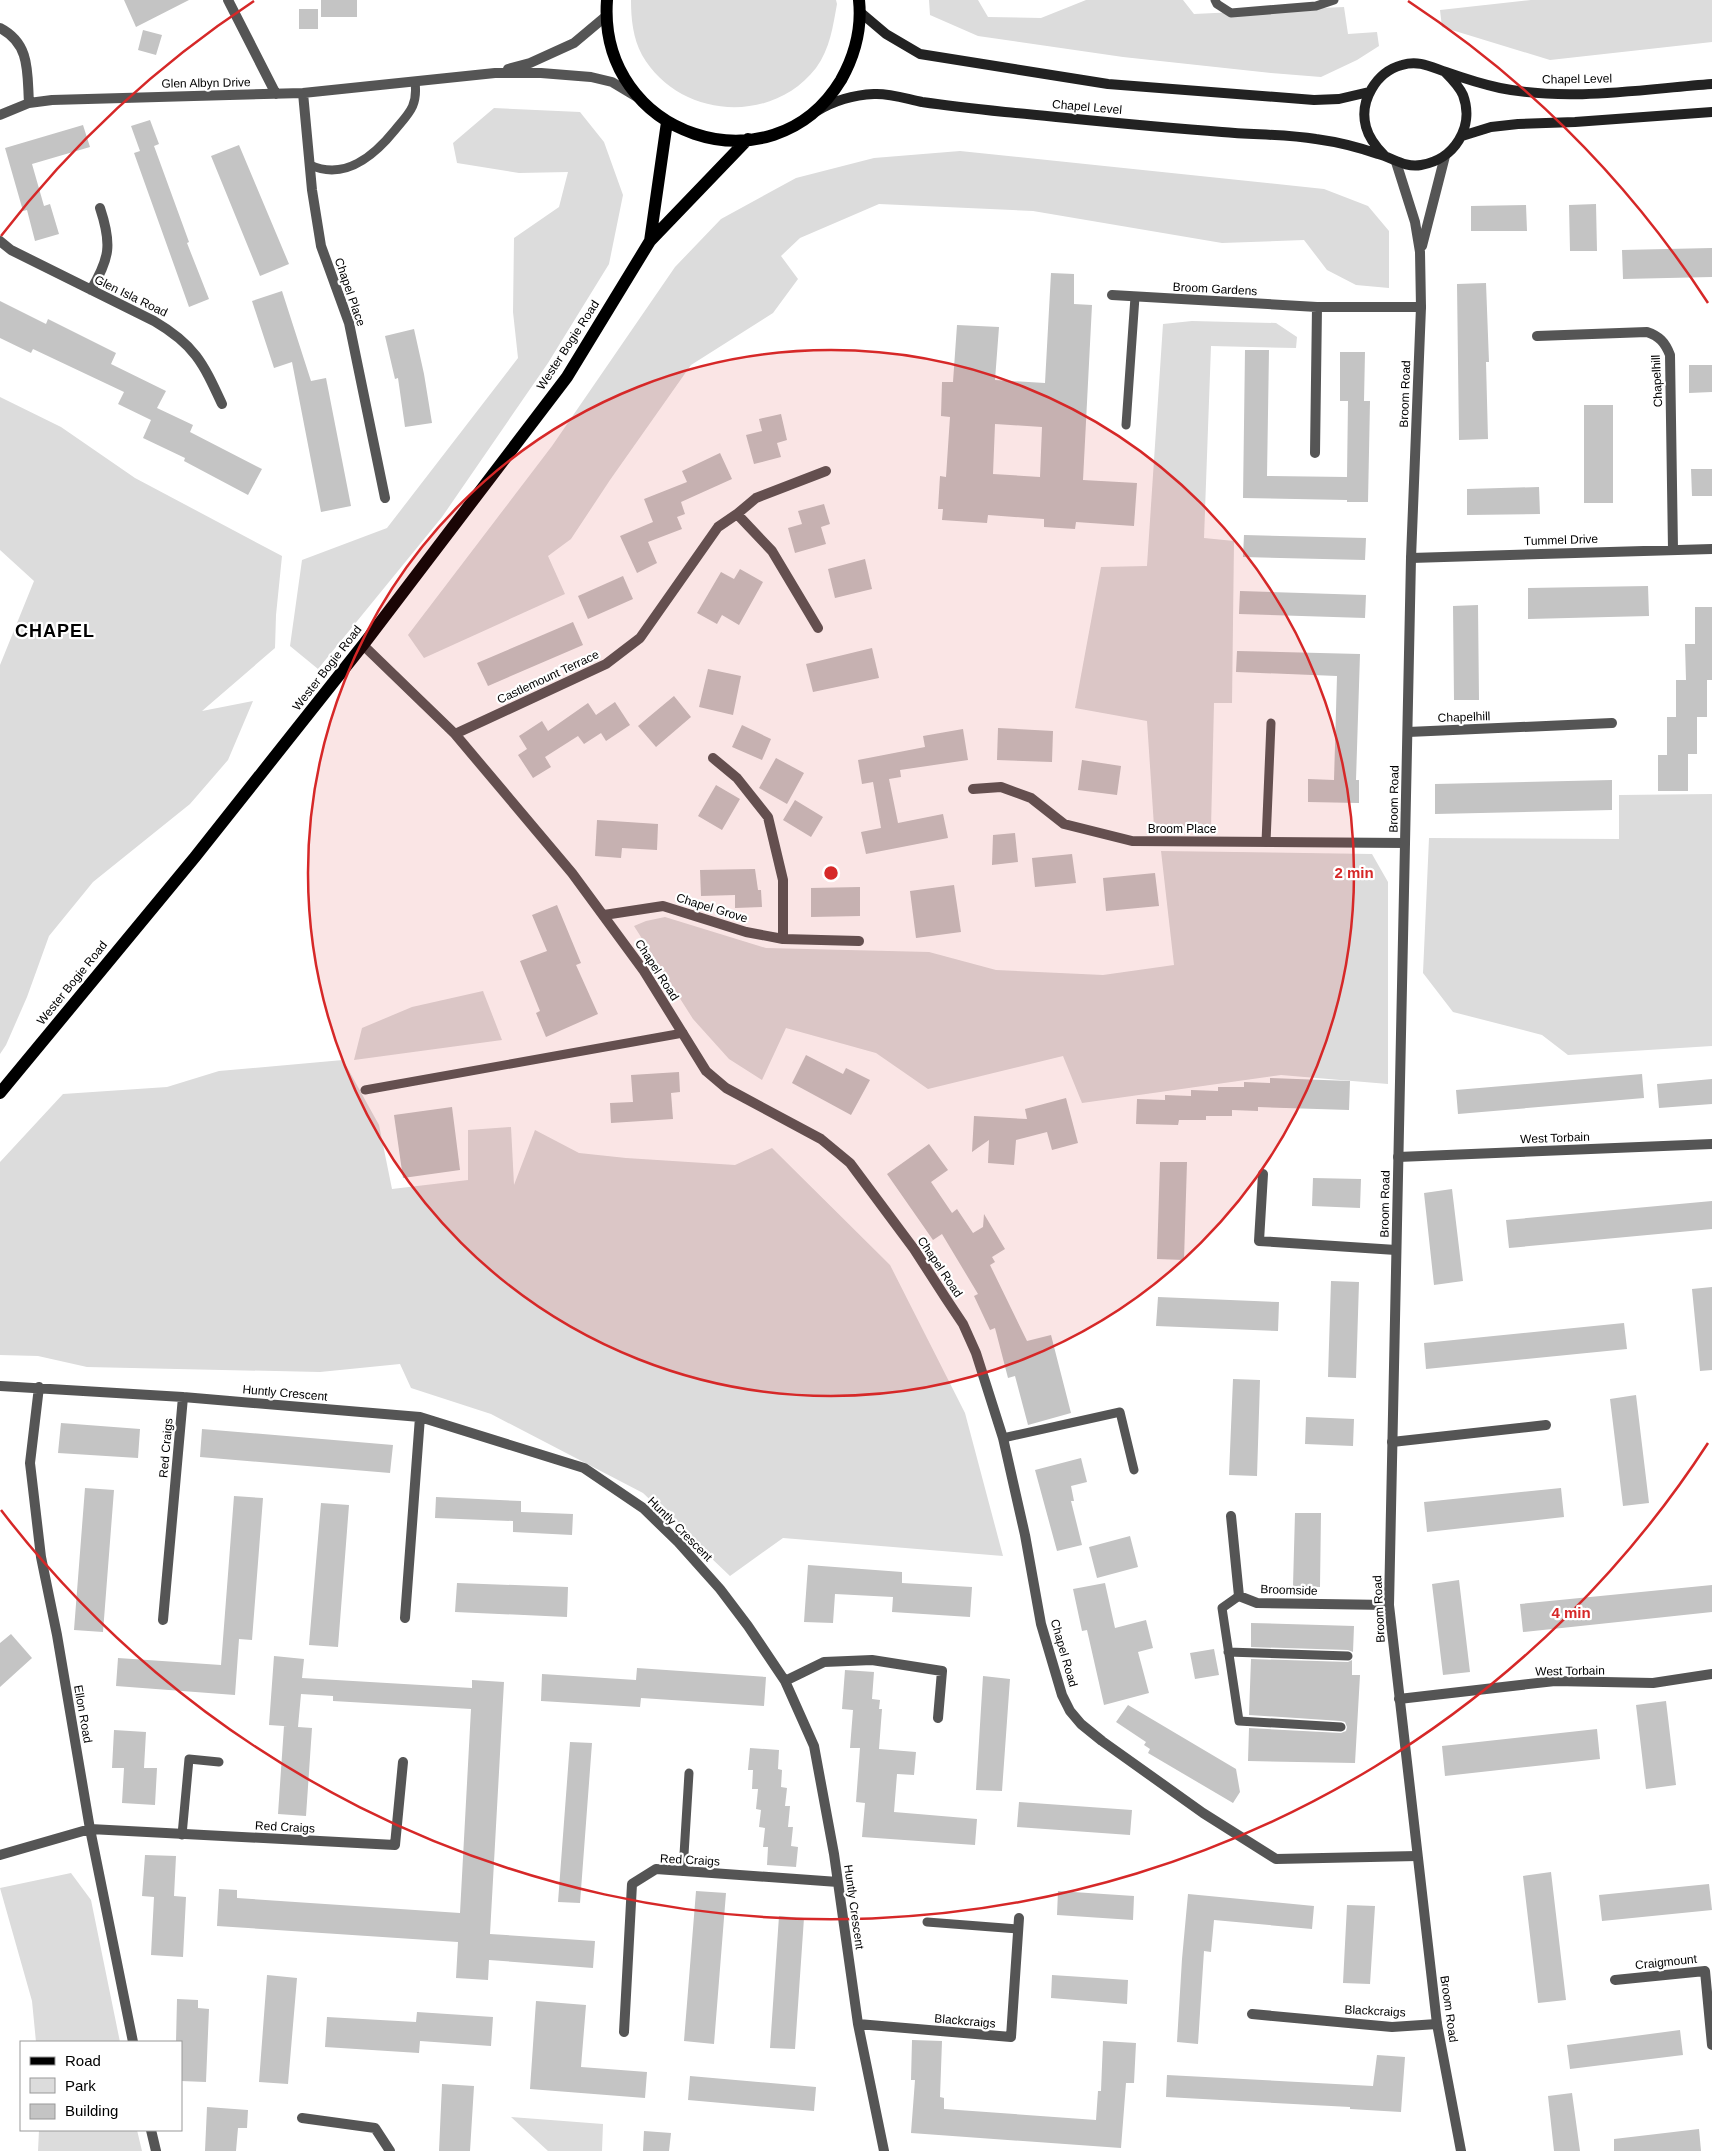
<svg xmlns="http://www.w3.org/2000/svg" width="1712" height="2151" font-family="Helvetica,sans-serif">
<style>
.green{fill:#dcdcdc}
.building{fill:#c4c4c4;fill-rule:evenodd}
.lines{fill:none;stroke-linecap:round;stroke-linejoin:round}
.service{stroke:#555;stroke-width:9}
.minor{stroke:#555;stroke-width:10}
.tertiary{stroke:#555;stroke-width:10}
.secondary{stroke:#222;stroke-width:10}
.primary{stroke:#000;stroke-width:12}
.ring{fill:none;stroke:#d62828;stroke-width:2.5}
.labels{text-anchor:middle;stroke-width:4.5;stroke-linejoin:round;paint-order:stroke}
.street-label{font-size:12px;fill:#000;stroke:#fff}
.district-label{font-size:18px;font-weight:bold;letter-spacing:1px;fill:#000;stroke:#fff}
.centre{fill:#d62828;stroke:#fff;stroke-width:2.5}
.ring-label{font-size:15px;text-anchor:middle;font-weight:bold;fill:#d62828;stroke:#fff;stroke-width:4.5;stroke-linejoin:round;paint-order:stroke}
</style>
<rect width="100%" height="100%" fill="#fff"/>
<path class="green" d="M631,0H836L837,4C833,26 830,49 816,68C771,126 678,118 642,55C633,38 631,19 631,0Z
M929,0H978L988,17L1041,18L1086,0H1183L1194,14L1344,7L1348,34L1377,32L1379,46L1357,60L1321,77L1271,73L1123,57L978,36L930,15Z
M1531,0H1712V42L1550,60L1442,27L1440,10Z
M494,108L580,112L604,142L623,195L609,264L548,363L442,517L318,669L290,646L302,560L387,528L518,358L513,312L514,238L559,207L568,172L519,173L457,163L453,143Z
M960,151L1324,189L1368,206L1389,231V288L1356,285L1327,270L1304,240L1222,243L1033,211L879,204L800,238L781,256L798,279L773,313L691,365L610,480L571,539L548,556L565,594L424,658L408,635L552,446L675,267L721,219L796,178L874,158Z
M1192,321L1276,323L1297,337L1296,348L1211,346L1204,538L1234,541L1232,703H1214L1211,828L1154,826L1147,721L1075,708L1101,567L1147,566L1163,324Z
M0,397L61,427L135,478L282,556L276,615L275,648L202,711L253,701L228,760L190,804L93,882L49,936L27,997L6,1045L0,1054V665L34,581L0,550Z
M1712,794V1046L1568,1055L1542,1035L1453,1012L1423,973L1429,838L1619,839V795Z
M1161,851L1372,854L1388,882V1084L1281,1075L1082,1103L1063,1056L928,1089L876,1053L786,1028L762,1080L729,1059L693,1019L634,926L646,921L665,917L766,948L929,952L996,970L1103,975L1174,965Z
M483,991L502,1040L354,1060L362,1028L412,1007Z
M343,1060L379,1125L392,1189L468,1180V1130L511,1127L514,1185L535,1130L579,1153L626,1158L735,1165L772,1148L890,1265L965,1413L1003,1556L783,1538L730,1576L643,1493L491,1414L411,1388L400,1364L320,1372L87,1367L38,1356L0,1355V1162L63,1094L167,1087L219,1071Z
M71,1873L91,1900L120,2042H36L32,2001L0,1888Z
M511,2117L603,2124L602,2151H548Z
M39,2130H137L142,2151H38Z"/>
<path class="building" d="M124,0H189L136,27Z
M321,0H357V17H321Z
M299,9H318V29H299Z
M143,30L162,35L156,55L138,50Z
M150,120L159,144L154,146L189,242L187,243L209,299L189,307L134,153L140,151L131,126Z
M83,125L90,147L32,164L44,206L50,204L59,234L35,241L27,210L23,211L5,148Z
M239,145L289,264L260,276L211,156Z
M1596,204L1597,251H1570L1569,205Z
M1526,205L1527,231H1471V206Z
M1712,248V277L1623,279L1622,250Z
M1051,273L1074,274V304L1092,305L1083,480L1137,483L1134,526L1076,522L1075,529L1044,527V519L988,515L987,523L942,520L943,509H938L940,476L946,477L950,417L941,416L942,382H953L957,325L999,327L995,380L1045,383ZM995,424L1042,427L1040,477L993,474Z
M1486,283L1489,362H1486L1488,439L1459,440L1457,284Z
M282,291L311,381L326,378L351,506L321,512L292,362L274,368L252,301Z
M0,301L46,324L48,319L116,353L111,364L166,391L157,408L193,425L190,432L262,469L248,495L184,461L185,458L143,438L151,420L118,404L124,392L33,349L31,353L0,338Z
M414,329L424,374L432,423L405,427L398,378L395,379L385,336Z
M1245,350H1269L1267,476L1347,477L1348,401H1357H1340V352H1365L1364,401H1370L1368,502H1347V500L1243,498Z
M1689,365H1712V392L1689,393Z
M1584,405H1613V503H1584Z
M781,414L787,440L777,443L781,457L754,464L746,435L762,431L759,419Z
M720,453L732,479L681,502L685,514L677,517L682,529L648,542L657,563L637,573L620,536L653,522L644,499L687,482L682,471Z
M1691,469H1712V496H1692Z
M1539,487L1540,514L1467,515V489Z
M824,504L830,524L821,527L826,544L795,553L788,528L802,524L798,511Z
M1244,535L1366,538L1365,560L1243,557Z
M865,559L872,589L835,598L828,569Z
M740,569L763,582L739,625L722,615L717,624L697,613L721,572L734,579Z
M623,576L633,599L588,619L578,596Z
M1648,586L1649,616L1528,619V588Z
M1240,591L1366,595L1365,618L1239,614Z
M1478,605L1479,700H1454L1453,606Z
M1695,607H1712V680H1707V717H1697V754H1688V791H1658V755H1667V717H1676V680H1686L1685,644H1695Z
M573,622L583,645L488,686L477,663Z
M872,648L879,678L813,692L806,664Z
M1237,651L1360,654L1356,780H1359V803L1308,802V779L1334,780L1337,676L1236,672Z
M708,669L741,676L733,715L699,707Z
M674,696L691,717L656,747L638,726Z
M615,702L630,725L606,741L601,733L584,744L578,736L545,757L551,767L533,778L518,755L527,749L519,736L542,721L548,731L588,703L596,715Z
M742,725L771,739L762,760L732,747Z
M998,728L1053,731L1052,762L997,760Z
M963,729L968,760L900,770L901,777L889,779L898,823L943,814L948,838L866,854L861,832L881,828L873,782L862,784L858,760L925,747L923,736Z
M776,758L804,773L787,804L759,788Z
M1082,760L1121,766L1117,795L1078,790Z
M1612,780V810L1435,814V784Z
M716,785L740,799L722,830L698,816Z
M795,800L823,817L811,837L783,820Z
M597,820L658,824L657,850L622,848L621,858L595,856Z
M1015,833L1018,862L992,865L993,835Z
M1072,854L1076,883L1035,887L1032,858Z
M755,869L758,890H761L762,907L735,908V895L701,896L700,870Z
M1155,873L1159,906L1106,911L1103,878Z
M954,885L961,932L916,938L910,891Z
M860,887V916L811,917V888Z
M557,905L581,963L576,965L598,1014L546,1037L536,1013L540,1011L520,961L547,951L532,915Z
M806,1055L843,1074L846,1068L870,1080L851,1115L792,1083Z
M679,1072L680,1092L671,1093L673,1119L611,1123L610,1103L633,1102L631,1075Z
M1642,1074L1644,1098L1458,1114L1456,1090Z
M1270,1078L1350,1081L1349,1110L1258,1107V1111L1232,1110V1116H1206V1120H1179L1178,1125L1136,1124L1137,1099L1165,1100V1095L1191,1096V1090L1218,1091V1087H1244V1082L1270,1083Z
M1712,1079V1104L1659,1108L1657,1084Z
M1066,1098L1078,1143L1052,1150L1047,1132L1016,1140L1014,1165L988,1163L989,1140L972,1152L974,1116L1027,1119L1025,1109Z
M452,1107L460,1170L403,1178L394,1115Z
M929,1144L948,1170L931,1182L952,1213L957,1209L973,1233L983,1227L984,1214L1005,1249L992,1257L995,1262L990,1265L1027,1341L1051,1335L1071,1413L1028,1425L1015,1376L1008,1378L995,1328L990,1330L974,1296L978,1294L942,1234L933,1240L887,1174Z
M1160,1162H1187L1184,1260L1157,1259Z
M1313,1178L1361,1179L1360,1208L1312,1206Z
M1452,1189L1463,1281L1434,1285L1424,1193Z
M1712,1201V1229L1509,1248L1506,1220Z
M1331,1281L1359,1282L1356,1378L1328,1377Z
M1712,1287V1370L1700,1371L1692,1289Z
M1158,1297L1279,1302L1278,1331L1156,1326Z
M1624,1323L1627,1349L1426,1369L1424,1343Z
M1233,1379L1260,1380L1257,1476L1229,1475Z
M1636,1395L1649,1503L1623,1506L1610,1399Z
M1306,1417L1354,1419L1353,1446L1305,1444Z
M61,1423L140,1429L138,1458L58,1453Z
M202,1429L393,1445L390,1473L200,1457Z
M1081,1458L1087,1482L1071,1486L1074,1501H1071L1082,1545L1057,1551L1035,1470Z
M85,1488L114,1490L103,1632L74,1630Z
M1561,1488L1564,1517L1427,1532L1424,1502Z
M234,1496L263,1498L252,1640L239,1639L235,1695L116,1686L118,1658L221,1665Z
M436,1497L521,1501V1512L573,1514L572,1535L513,1532V1521L435,1518Z
M321,1503L349,1505L338,1647L309,1645Z
M1295,1513H1321L1320,1587L1293,1586Z
M1130,1536L1138,1567L1097,1578L1089,1547Z
M808,1565L902,1572V1583L972,1587L970,1617L892,1612L893,1597L835,1594L833,1623L804,1622Z
M1459,1580L1470,1672L1443,1675L1432,1584Z
M457,1583L568,1587L567,1617L455,1612Z
M1105,1583L1115,1628L1146,1620L1153,1648L1138,1652L1149,1693L1104,1705L1087,1630L1082,1631L1073,1589Z
M1712,1585V1612L1523,1632L1520,1604Z
M1251,1623L1354,1626L1353,1652L1348,1650L1251,1647Z
M11,1634L32,1658L0,1687V1643Z
M1214,1649L1219,1675L1195,1679L1190,1653Z
M274,1656L304,1659L302,1678L472,1688V1680L504,1682L490,1934L595,1941L593,1968L489,1960L488,1980L456,1978L458,1942L217,1926L219,1889L237,1890V1898L460,1913L471,1709L333,1701V1696L301,1694L298,1727L269,1725Z
M1251,1659L1348,1662L1352,1660V1675H1360L1355,1763L1248,1761L1249,1728L1341,1733L1346,1731L1347,1727L1345,1722L1341,1721L1249,1715Z
M637,1668L766,1677L764,1706L641,1698L640,1707L541,1701L542,1674L636,1680Z
M845,1670L874,1672L872,1699L880,1700L879,1709H882L879,1749L916,1752L914,1775L897,1774L894,1812L977,1819L975,1845L862,1837L865,1803L856,1802L860,1748H850L853,1710L842,1709Z
M983,1676L1010,1679L1002,1791L976,1790Z
M1666,1701L1676,1785L1646,1789L1636,1705Z
M1128,1705L1236,1769L1240,1792L1233,1803L1148,1753L1150,1749L1144,1745L1146,1742L1116,1722Z
M284,1726L312,1728L306,1816L278,1814Z
M1597,1729L1600,1759L1445,1776L1442,1746Z
M114,1730L146,1732L144,1768H157L155,1805L122,1803L124,1768H112Z
M570,1742L592,1743L580,1903L558,1902Z
M750,1748L779,1750L778,1769L782,1770L781,1787L787,1788L785,1806H790L788,1827H793L791,1846L798,1847L796,1867L767,1865L768,1847H763L765,1828L759,1827L761,1810L756,1809L758,1789H752L753,1770H748Z
M1019,1802L1132,1810L1130,1835L1017,1827Z
M145,1855L176,1856L174,1896L186,1897L183,1957L151,1955L154,1897L142,1896Z
M1551,1872L1566,2000L1538,2003L1523,1876Z
M1709,1884L1712,1910L1602,1921L1599,1895Z
M696,1891L726,1893L714,2044L684,2041Z
M1058,1891L1134,1896L1133,1920L1057,1915Z
M1188,1894L1314,1906L1312,1929L1214,1920L1211,1952L1204,1951L1198,2044L1177,2042L1182,1959Z
M1347,1905L1375,1906L1370,1984L1343,1983Z
M779,1916L804,1918L795,2049L770,2048Z
M267,1975L297,1978L288,2084L259,2082Z
M1052,1975L1128,1980L1127,2004L1051,1998Z
M177,1999L198,2000V2008L209,2009L206,2082L181,2081V2042H176Z
M536,2001L586,2005L581,2067L647,2072L645,2098L530,2089Z
M417,2012L493,2017L491,2046L420,2041L419,2053L325,2047L327,2017L416,2022Z
M1680,2030L1683,2055L1570,2069L1567,2045Z
M912,2040L942,2041L940,2097L944,2098V2109L1096,2120L1098,2091H1101L1103,2041L1136,2043L1134,2083H1126L1121,2148L911,2133L915,2080H911Z
M1377,2055L1405,2057L1401,2112L1350,2109V2107L1166,2097L1167,2075L1373,2086Z
M690,2076L816,2087L814,2111L688,2100Z
M442,2084L474,2086L470,2151H439Z
M1572,2093L1580,2151H1554L1548,2096Z
M207,2107L248,2110L247,2128H238L236,2151H205Z
M1699,2129L1701,2151H1614V2139Z
M644,2131L671,2133L669,2151H643Z"/>
<g class="lines">
<path class="service" d="M1215,0L1217,4L1231,13L1316,6L1334,0
M310,165C345,181 374,156 395,130C409,113 418,106 415,82
M1126,425L1135,297
M1266,842L1271,723
M365,1090L683,1033
M1003,1438L1120,1412L1134,1470
M1239,1596L1222,1608L1239,1721L1341,1727
M1228,1652L1348,1656
M182,1835L189,1759L219,1762
M683,1871L689,1773
M927,1922L1018,1929"/>
<path class="minor" d="M228,0L276,94
M0,28C31,44 27,73 29,103
M508,69L530,63L574,43L605,17
M303,93L312,190L321,246L349,323L385,498
M0,115L29,103L52,100L303,93L495,73H541L591,77L612,82L637,97
M0,241L11,250L154,321C195,345 203,363 222,404
M91,290C110,258 112,244 100,208
M1112,295L1317,307H1421
M1537,336L1647,332C1659,336 1665,342 1670,355L1673,549
M1315,453L1317,307
M737,514L772,551L818,628
M1411,558L1712,549
M363,645L455,734L572,873L644,971L706,1071L726,1088L821,1139L850,1163L914,1249L945,1297L963,1324L976,1353L1003,1438L1025,1535L1041,1624L1062,1695L1070,1711L1081,1724L1102,1741L1203,1813L1276,1859L1417,1856
M1408,732L1612,723
M455,734L606,664L640,638L718,527L737,514L756,498L826,471
M713,758L737,778L768,817L783,880V939
M973,789L1001,787L1031,798L1064,824L1132,841L1405,843
M604,915L663,906L746,932L783,939L859,941
M1398,1157L1712,1144
M1263,1174L1259,1241L1396,1250
M0,1386L183,1397L420,1417L584,1468L643,1508L678,1542L720,1589L748,1626L785,1681L814,1746L834,1854L858,2024L884,2151
M39,1387L30,1463L41,1557L57,1635L90,1829L133,2042
M1392,1442L1546,1425
M1231,1516L1239,1596L1257,1603L1389,1605
M405,1618L420,1417
M163,1620L183,1397
M785,1681L824,1662L872,1660L942,1671L938,1718
M1399,1699L1555,1681L1653,1683L1712,1674
M0,1855L90,1829L395,1845L403,1762
M1615,1980L1705,1971L1712,2045
M1252,2014L1392,2027L1437,2024
M858,2024L1011,2037L1019,1918
M624,2032L632,1884L656,1869L838,1882
M302,2118L375,2128L390,2151
M151,2130L156,2151"/>
<path class="tertiary" d="M1396,162L1415,222L1420,252L1421,307L1411,558L1389,1605L1437,2024L1461,2151
M1422,246L1445,156"/>
<path class="secondary" d="M860,12L886,34L920,54L1108,84L1314,100L1339,99L1369,92
M817,111C835,100 853,95 874,94C889,93 907,99 922,102C950,106 977,109 1005,112C1077,119 1150,127 1222,132C1254,135 1285,134 1316,139C1338,142 1358,147 1378,154C1393,158 1405,168 1421,165C1454,160 1475,127 1463,95C1459,86 1452,79 1445,72
M1462,136L1491,127L1518,124L1575,122L1712,112
M1384,155C1376,147 1369,138 1366,127C1359,101 1376,72 1402,65C1419,60 1431,67 1446,72C1463,78 1482,84 1500,88C1569,102 1643,89 1712,84"/>
<path class="primary" d="M607,0C597,136 772,194 841,80C855,55 862,28 859,0
M650,241L667,122
M0,1093L195,857L363,645L567,377L650,241L748,139"/>
</g>
<circle cx="831" cy="873" r="523" fill="#d62828" fill-opacity=".12"/>
<g class="ring">
<circle cx="831" cy="873" r="523"/>
<path d="M1708 1443A1046 1046 0 0 1 1 1510M1 236A1046 1046 0 0 1 254 1M1408 1A1046 1046 0 0 1 1708 303"/>
</g>
<g class="labels">
<g class="street-label">
<text transform="translate(1577 79) rotate(-1)" y="4">Chapel Level</text>
<text transform="translate(206 83) rotate(-1)" y="4">Glen Albyn Drive</text>
<text transform="translate(1087 107) rotate(5)" y="4">Chapel Level</text>
<text transform="translate(1215 289) rotate(3)" y="4">Broom Gardens</text>
<text transform="translate(350 292) rotate(71)" y="4">Chapel Place</text>
<text transform="translate(131 296) rotate(26)" y="4">Glen Isla Road</text>
<text transform="translate(568 345) rotate(-57)" y="4">Wester Bogie Road</text>
<text transform="translate(1657 381) rotate(-93)" y="4">Chapelhill</text>
<text transform="translate(1405 394) rotate(-88)" y="4">Broom Road</text>
<text transform="translate(1561 540) rotate(-2)" y="4">Tummel Drive</text>
<text transform="translate(327 668) rotate(-52)" y="4">Wester Bogie Road</text>
<text transform="translate(548 677) rotate(-25)" y="4">Castlemount Terrace</text>
<text transform="translate(1464 717) rotate(-2)" y="4">Chapelhill</text>
<text transform="translate(1394 799) rotate(-89)" y="4">Broom Road</text>
<text x="1182" y="833">Broom Place</text>
<text transform="translate(712 908) rotate(17)" y="4">Chapel Grove</text>
<text transform="translate(657 970) rotate(57)" y="4">Chapel Road</text>
<text transform="translate(72 983) rotate(-51)" y="4">Wester Bogie Road</text>
<text transform="translate(1555 1138) rotate(-2)" y="4">West Torbain</text>
<text transform="translate(1385 1204) rotate(-89)" y="4">Broom Road</text>
<text transform="translate(940 1267) rotate(56)" y="4">Chapel Road</text>
<text transform="translate(285 1393) rotate(5)" y="4">Huntly Crescent</text>
<text transform="translate(166 1448) rotate(-85)" y="4">Red Craigs</text>
<text transform="translate(680 1529) rotate(45)" y="4">Huntly Crescent</text>
<text transform="translate(1289 1590) rotate(2)" y="4">Broomside</text>
<text transform="translate(1379 1609) rotate(-93)" y="4">Broom Road</text>
<text transform="translate(1064 1653) rotate(74)" y="4">Chapel Road</text>
<text transform="translate(1570 1671) rotate(-1)" y="4">West Torbain</text>
<text transform="translate(83 1714) rotate(80)" y="4">Ellon Road</text>
<text transform="translate(285 1827) rotate(3)" y="4">Red Craigs</text>
<text transform="translate(690 1860) rotate(3)" y="4">Red Craigs</text>
<text transform="translate(854 1907) rotate(82)" y="4">Huntly Crescent</text>
<text transform="translate(1666 1962) rotate(-6)" y="4">Craigmount</text>
<text transform="translate(1449 2009) rotate(82)" y="4">Broom Road</text>
<text transform="translate(1375 2011) rotate(3)" y="4">Blackcraigs</text>
<text transform="translate(965 2021) rotate(5)" y="4">Blackcraigs</text>
</g>
<g class="district-label">
<text x="55" y="637">CHAPEL</text>
</g>
</g>
<circle cx="831" cy="873" r="8" class="centre"/>
<g class="ring-label">
<text x="1354" y="878">2 min</text>
<text x="1571" y="1618">4 min</text>
</g>
<rect x="20" y="2041" width="162" height="90" fill="#ffffff" stroke="#999999"/>
<rect x="30" y="2057" width="25" height="8" fill="#000000" stroke="#999999"/>
<text x="65" y="2066" font-size="15" fill="#000000">Road</text>
<rect x="30" y="2078" width="25" height="15" fill="#dcdcdc" stroke="#999999"/>
<text x="65" y="2091" font-size="15" fill="#000000">Park</text>
<rect x="30" y="2104" width="25" height="15" fill="#c4c4c4" stroke="#999999"/>
<text x="65" y="2116" font-size="15" fill="#000000">Building</text>
</svg>
